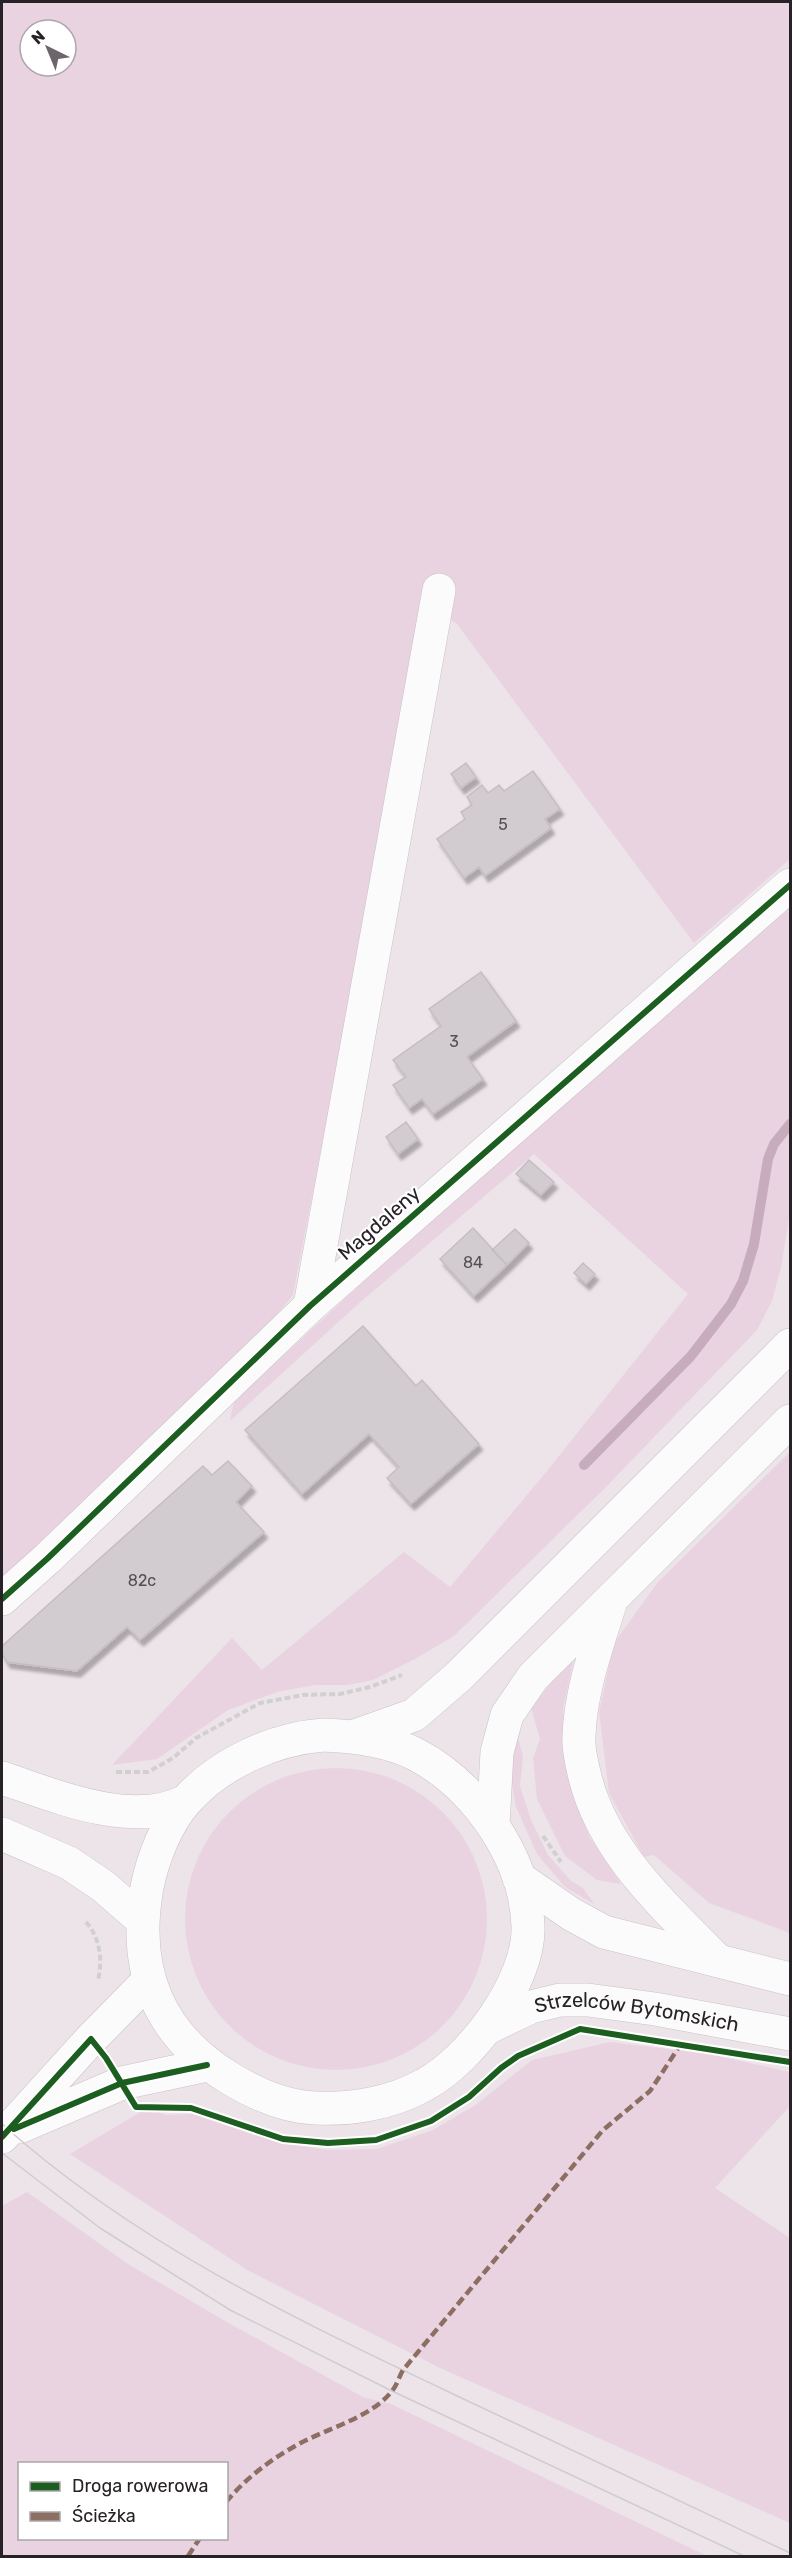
<svg xmlns="http://www.w3.org/2000/svg" width="792" height="2558" font-family="Rubik,sans-serif">
<style>
.green{fill:#e9d3e1;fill-rule:evenodd}
.lines{fill:none;stroke-linecap:round;stroke-linejoin:round}
.stream{stroke:#c6acbd;stroke-width:10}
.building{fill:#d2ccd0;stroke:#c4bec2;stroke-width:1.5;filter:url(#shadow)}
.minor-casing{stroke:#c8c1c5;stroke-width:34}
.major-casing{stroke:#c8c1c5;stroke-width:34}
.highway-casing{stroke:#c8c1c5;stroke-width:34}
.path{stroke:#d2cfd0;stroke-width:4;stroke-dasharray:6 3;stroke-linecap:butt}
.minor{stroke:#fcfbfc;stroke-width:33}
.major{stroke:#fcfbfc;stroke-width:33}
.highway{stroke:#fcfbfc;stroke-width:33}
.tram{stroke:#ceccce;stroke-width:1.5}
.quiet{stroke:#8d6e63;stroke-width:4.5;stroke-dasharray:9 4.5;stroke-linecap:butt}
.cycleway-casing{stroke:#fff;stroke-width:10}
.cycleway{stroke:#1b5e20;stroke-width:6}
.labels{text-anchor:middle;stroke-width:4.5;stroke-linejoin:round;paint-order:stroke}
.number-label{font-size:16px;fill:#544e52}
.street-label{font-size:20px;fill:#272225;stroke:#fff}
</style>
<defs>
<filter id="shadow"><feDropShadow dx="3.5" dy="6" stdDeviation="1.5" flood-color="#0004"/></filter>
</defs>
<rect width="100%" height="100%" fill="#ece4e9"/>
<path class="green" d="M2,2H790V859L694,943L457,624L442,613L431,579L293,1295L271,1322L2,1580ZM30,30H66V66H30Z
M790,902V1211L781,1268L772,1301L757,1330L606,1487L454,1636L415,1659L373,1680L347,1685H315L277,1692L228,1710L157,1759L112,1765L232,1638L262,1670L404,1552L450,1587L547,1471L688,1294L534,1154L357,1305L230,1421L234,1401L552,1108Z
M790,1452V1933L709,1903L654,1855L644,1857L609,1793L599,1712L614,1643L658,1582Z
M575,1653L563,1708L567,1775L589,1836L621,1884L597,1880L565,1856L537,1799L533,1758L540,1739L531,1708Z
M517,1735L523,1756L520,1786L531,1820L548,1855L571,1881L583,1888L594,1904L565,1887L537,1854L516,1807L509,1768Z
M185 1919a151 151 0 1 1 302 0a151 151 0 1 1-302 0Z
M610,2042L709,2054L790,2072V2106L715,2188L790,2238V2523L440,2368L249,2271L70,2154L149,2107L166,2115L194,2114L281,2143L327,2150L377,2149L433,2130L477,2104L532,2060Z
M27,2192L128,2264L232,2325L363,2397L391,2404L707,2556H2V2206ZM20,2464H226V2538H20Z"/>
<g class="lines">
<path class="stream" d="M584,1465L691,1356L731,1304L743,1281L754,1244L768,1159L774,1144L790,1124"/>
</g>
<path class="building" d="M466,763L476,777L461,788L451,774Z
M533,771L560,809L545,819L551,828L485,876L479,867L464,878L437,839L465,819L461,812L472,805L467,797L482,785L488,793L499,785L504,791Z
M481,972L516,1021L467,1057L483,1079L433,1114L422,1099L409,1108L393,1085L406,1077L393,1060L441,1026L429,1009Z
M406,1122L418,1139L398,1154L386,1137Z
M529,1160L554,1182L541,1195L516,1174Z
M473,1228L507,1265L474,1296L440,1259Z
M515,1229L529,1243L507,1265L492,1250Z
M583,1263L595,1274L586,1284L574,1273Z
M363,1326L416,1386L422,1380L479,1444L411,1504L387,1478L399,1467L369,1434L302,1494L245,1430Z
M228,1461L252,1486L236,1502L264,1532L140,1640L127,1627L77,1671L7,1662L2,1654V1646L203,1466L212,1475Z"/>
<g class="lines">
<defs>
<path id="minor" d="M310,1306L439,590
M2,1599L48,1558L310,1306L790,885
M19,2127L122,2083L207,2065
M2,2137L91,2039L148,1981"/>
<g id="major">
<path d="M519,1878L571,1914L604,1932L790,1979"/>
<path id="s1" d="M487,2028L531,2007L560,2000H588L655,2009L790,2034"/>
</g>
<path id="highway" d="M610,1604C597,1646 580,1692 579,1737C578,1750 582,1764 585,1777C604,1853 664,1905 717,1960
M323,1735C354,1736 387,1740 415,1754C475,1785 526,1858 528,1926C530,1981 471,2060 424,2085C392,2103 351,2110 315,2108C286,2107 256,2094 231,2079C158,2035 132,1970 147,1887C153,1858 166,1824 186,1801C220,1763 273,1739 323,1735Z
M355,1736L414,1715L459,1676L790,1345
M2,1778C56,1796 132,1829 186,1801
M493,1825L497,1752L507,1715L533,1677L790,1421
M2,1834L69,1863L103,1886L141,1919"/>
</defs>
<use href="#minor" class="minor-casing"/>
<use href="#major" class="major-casing"/>
<use href="#highway" class="highway-casing"/>
<path class="path" d="M116,1772H148L173,1758L196,1738L260,1703L303,1695L340,1694L370,1687L402,1675
M543,1836L561,1862
M86,1922C100,1938 103,1960 98,1980
M503,2067L518,2056L555,2040
M188,2107L229,2121"/>
<use href="#minor" class="minor"/>
<use href="#major" class="major"/>
<use href="#highway" class="highway"/>
<path class="tram" d="M2,2124C132,2241 294,2319 451,2393C564,2446 677,2500 790,2553
M2,2153L100,2228L230,2310L392,2391L744,2556"/>
<path class="quiet" d="M226,2502C246,2478 270,2460 297,2445C327,2428 371,2418 392,2391C397,2385 399,2377 403,2370L603,2130L650,2091L681,2044
M188,2556L200,2538"/>
<defs>
<path id="cycleway" d="M2,1599L48,1558L310,1306L790,885
M14,2129L122,2083L207,2065
M2,2137L91,2039L106,2058L136,2107L191,2108L283,2139L328,2143L376,2140L431,2121L469,2097L501,2068L518,2056L580,2029L790,2062"/>
</defs>
<use href="#cycleway" class="cycleway-casing"/>
<use href="#cycleway" class="cycleway"/>
</g>
<g class="labels">
<g class="number-label">
<text x="503" y="830">5</text>
<text x="454" y="1047">3</text>
<text x="473" y="1268">84</text>
<text x="142" y="1586">82c</text>
</g>
<g class="street-label">
<text transform="translate(379 1223) rotate(-41)" y="7">Magdaleny</text>
<text dy="7" stroke="none"><textPath href="#s1" startOffset="156">Strzelców Bytomskich</textPath></text>
</g>
</g>
<rect width="792" height="2558" fill="none" stroke="#272225" stroke-width="6"/>
<rect x="18" y="2462" width="210" height="78" fill="#ffffff" stroke="#a9a7a8" stroke-width="1.5"/>
<rect x="30" y="2482" width="30" height="9" fill="#1b5e20" stroke="#a9a7a8" stroke-width="1.5"/>
<text x="72" y="2492" font-size="18" fill="#272225">Droga rowerowa</text>
<rect x="30" y="2512" width="30" height="9" fill="#8d6e63" stroke="#a9a7a8" stroke-width="1.5"/>
<text x="72" y="2522" font-size="18" fill="#272225">Ścieżka</text>
<g transform="translate(48 48) rotate(317)"><circle r="28" fill="#ffffff" stroke="#a9a7a8" stroke-width="1.5"/>
<path d="M0-4.5L10 22L0 15L-10 22Z" fill="#6c666a"/>
<text y="-9" font-size="16" font-weight="bold" text-anchor="middle" fill="#272225">N</text>
</g>
</svg>
